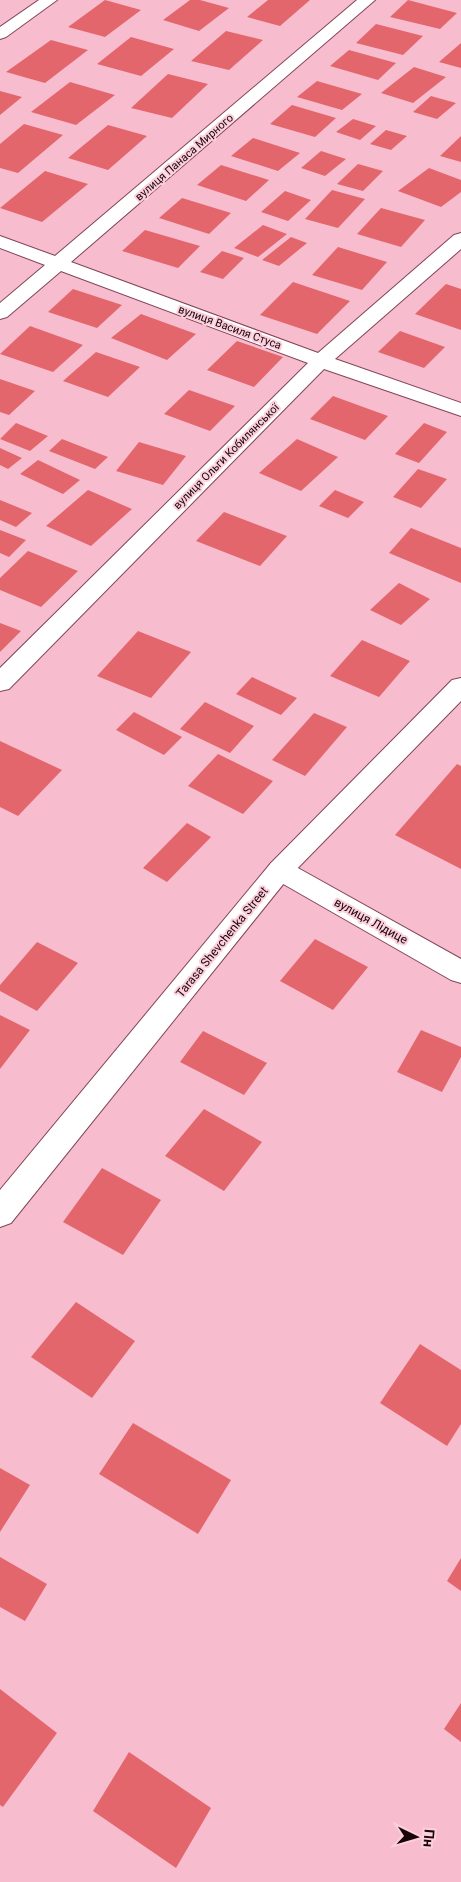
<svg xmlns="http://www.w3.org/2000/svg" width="461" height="1882" font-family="Roboto,sans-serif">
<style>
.building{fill:#e4666d}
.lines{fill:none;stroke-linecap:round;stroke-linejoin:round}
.minor-casing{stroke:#82455a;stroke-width:2}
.major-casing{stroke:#82455a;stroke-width:2}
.minor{fill:#fff;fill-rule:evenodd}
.major{fill:#fff;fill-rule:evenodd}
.labels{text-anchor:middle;stroke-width:4;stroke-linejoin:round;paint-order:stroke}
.far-street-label{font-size:11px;fill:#19040b;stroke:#fccfdc}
.street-label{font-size:12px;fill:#19040b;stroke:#fccfdc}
</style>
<rect width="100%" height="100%" fill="#f7bdcf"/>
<path class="building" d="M105,0L141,10L105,37L68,27Z
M190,0H200L229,8L199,31L163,20Z
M268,0H310L280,26L247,17Z
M408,0L457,13L440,29L390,17Z
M376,24L423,36L403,55L356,43Z
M226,31L263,40L229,70L191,61Z
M131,37L174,49L141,76L97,64Z
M51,40L88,50L45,83L6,72Z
M461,43V68L439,62Z
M349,50L396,63L378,80L330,66Z
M414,67L446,77L413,103L381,93Z
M168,74L208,84L172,118L131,108Z
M317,81L362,94L342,110L297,97Z
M70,82L115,95L76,125L31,112Z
M0,91L22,97L0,115Z
M431,96L456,103L437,119L413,112Z
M292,105L336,118L315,137L270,124Z
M353,119L376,126L360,140L336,132Z
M24,124L63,135L18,173L0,168V144Z
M108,125L147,136L108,170L68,158Z
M386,130L407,136L391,150L370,144Z
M461,136V162L440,156Z
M253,138L300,153L278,171L231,156Z
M321,151L346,159L325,176L301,168Z
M358,164L383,171L363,191L337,184Z
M221,165L269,180L246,201L197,185Z
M429,168L461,180V192L441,207L398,191Z
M45,171L88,184L42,222L0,208Z
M332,190L365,199L338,228L305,219Z
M285,191L311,200L288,221L261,212Z
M182,198L231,213L209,234L159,218Z
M381,208L425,220L401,247L357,234Z
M263,225L287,234L258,257L234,248Z
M145,230L200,246L178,268L122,251Z
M291,237L307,243L279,266L262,260Z
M338,247L387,262L362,290L312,275Z
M222,251L244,258L223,279L200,272Z
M293,282L350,301L317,334L260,315Z
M446,284L461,289V330L415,314Z
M73,289L122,305L97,328L48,312Z
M141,314L196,334L167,360L111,338Z
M30,326L83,345L53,372L0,354Z
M400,331L445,347L424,368L378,352Z
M237,341L283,357L254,387L207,370Z
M96,352L140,367L108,397L63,381Z
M0,379L35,391L9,415L0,412Z
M189,390L235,406L210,431L164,414Z
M333,396L388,416L365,440L310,419Z
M16,423L48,436L30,451L0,439Z
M424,423L447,432L419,463L395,454Z
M62,439L108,457L95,469L49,451Z
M297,439L338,457L301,491L259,473Z
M139,442L186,456L163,485L116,471Z
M0,448L22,458L8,469L0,465Z
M38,460L80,480L63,494L20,474Z
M418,469L447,479L421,508L393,497Z
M88,490L132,509L91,546L46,526Z
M335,490L364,502L348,518L319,506Z
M0,500L32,513L16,527L0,520Z
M224,512L287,536L260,566L196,541Z
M411,528L461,548V583L389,553Z
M0,530L26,540L9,557L0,553Z
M28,551L78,571L41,607L0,590V578Z
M399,583L430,599L401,625L370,610Z
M0,623L21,631L0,652Z
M138,631L191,652L151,698L97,676Z
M362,640L410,661L379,697L330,676Z
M252,677L297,698L281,715L236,694Z
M205,702L254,726L230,753L180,729Z
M134,712L182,737L164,755L116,730Z
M314,713L347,727L305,776L272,760Z
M0,741L62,770L18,816L0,807Z
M218,754L273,781L243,814L188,786Z
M457,764L461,766V869L395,835Z
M187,823L211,837L167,882L143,868Z
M315,939L368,967L333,1010L280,981Z
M37,942L78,963L37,1011L0,991V985Z
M0,1015L30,1030L0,1069Z
M421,1030L461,1047V1057L442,1092L397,1072Z
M203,1031L267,1063L244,1095L180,1062Z
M204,1109L262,1142L224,1191L165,1156Z
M102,1168L161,1200L123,1255L63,1222Z
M76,1302L135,1341L92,1398L31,1357Z
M420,1344L461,1370V1424L447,1446L380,1403Z
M133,1423L231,1480L198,1534L99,1474Z
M0,1468L30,1485L0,1532Z
M0,1557L47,1584L25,1621L0,1607Z
M461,1558V1591L447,1581Z
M0,1689L57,1733L3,1807L0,1805Z
M461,1703V1742L444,1729Z
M129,1752L211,1808L176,1868L93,1811Z"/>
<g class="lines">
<defs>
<path id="minor" d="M39,0H57L6,37L0,39V27Z
M357,0H375L71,262L318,353L454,235L461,233V249L335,359L461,403V416L324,369L9,689L0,691V668L308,363L61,271L7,317L0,319V303L45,265L0,248V236L55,256Z
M280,860L289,863L461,959V983L451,980L271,877L267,870L271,863Z"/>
<path id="major" d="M461,678V701L289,877L11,1223L0,1227V1190L271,863L452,680Z"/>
</defs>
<use href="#minor" class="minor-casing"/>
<use href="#major" class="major-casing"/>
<use href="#minor" class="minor"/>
<use href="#major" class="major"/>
</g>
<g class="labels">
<g class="far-street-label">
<text transform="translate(184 157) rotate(-41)" y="4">вулиця Панаса Мирного</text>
<text transform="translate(230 327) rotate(20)" y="4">вулиця Василя Стуса</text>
<text transform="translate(226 456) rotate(-45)" y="4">вулиця Ольги Кобилянської</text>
</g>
<g class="street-label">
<text transform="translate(371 921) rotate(29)" y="4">вулиця Лідице</text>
<text transform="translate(222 942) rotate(-51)" y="4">Tarasa Shevchenka Street</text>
</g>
</g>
<g transform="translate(416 1837) rotate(95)" stroke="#fccfdc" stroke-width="4" paint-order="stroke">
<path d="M0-4L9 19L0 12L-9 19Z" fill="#19040b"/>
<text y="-8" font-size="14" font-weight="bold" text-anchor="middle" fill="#19040b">Пн</text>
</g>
</svg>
